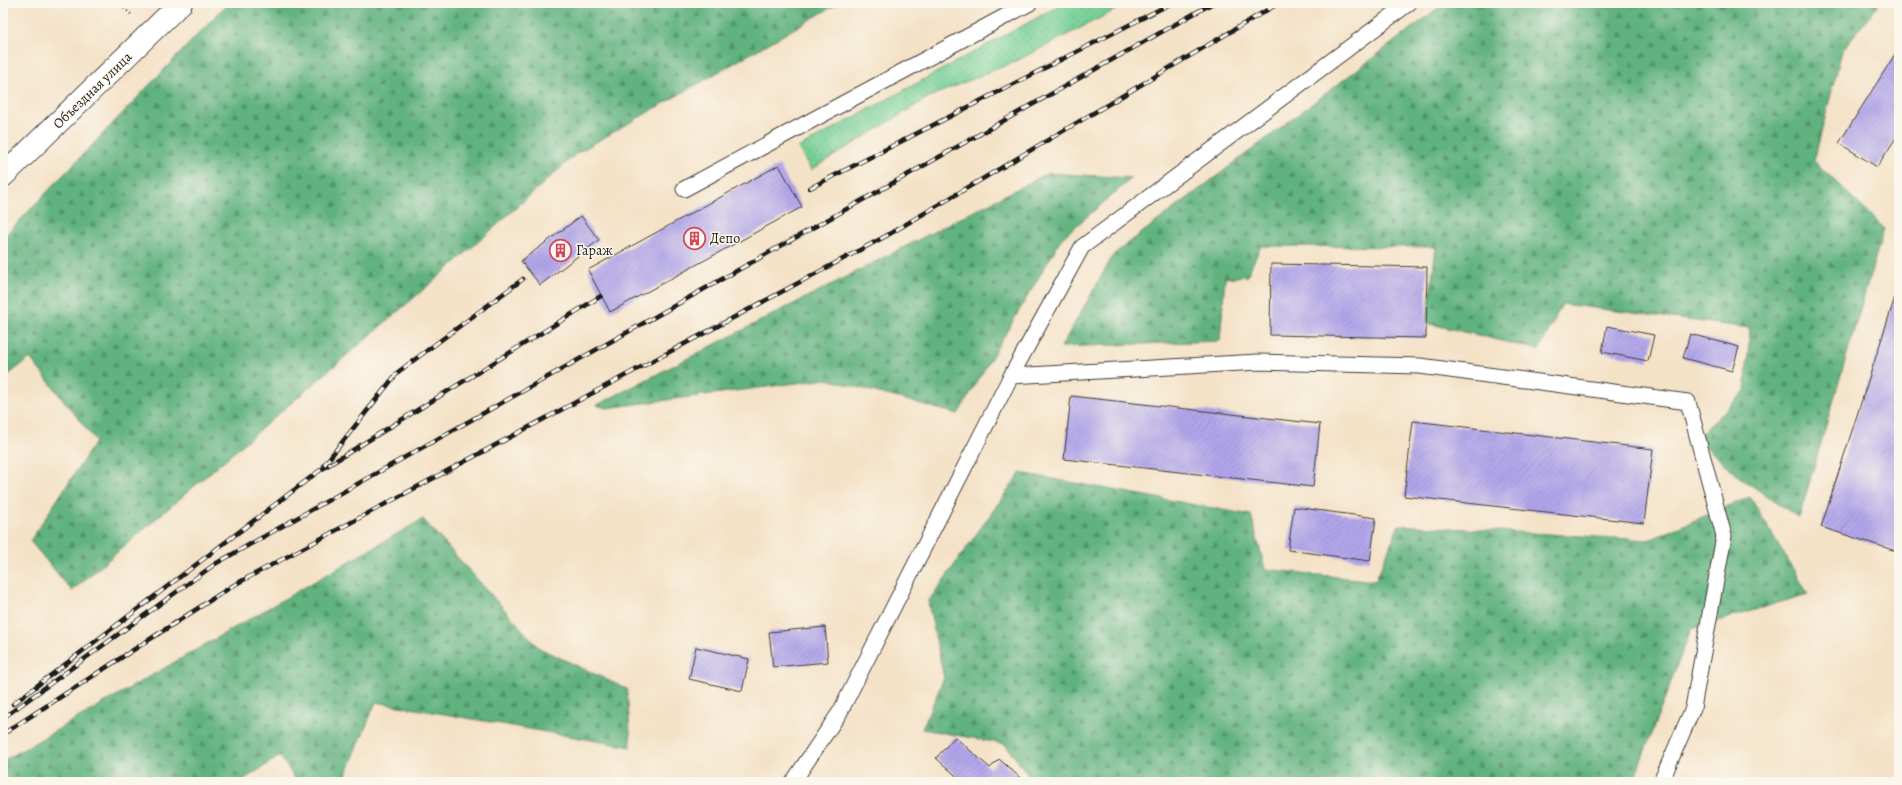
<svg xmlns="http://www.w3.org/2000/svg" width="1902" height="785" font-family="Alegreya,serif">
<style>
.grass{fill:url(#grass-dots);stroke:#497659}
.forest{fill:url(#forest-firs);stroke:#3e674e}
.building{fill:url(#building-hatch)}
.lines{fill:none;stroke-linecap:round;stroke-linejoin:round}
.service-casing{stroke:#3c3a36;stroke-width:17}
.secondary-casing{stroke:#3c3a36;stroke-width:24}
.path{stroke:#3c3a36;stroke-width:2.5;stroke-dasharray:1 3;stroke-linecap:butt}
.service{stroke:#fff;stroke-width:15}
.secondary{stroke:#fff;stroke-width:22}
.rail-casing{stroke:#1c1c1c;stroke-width:4.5}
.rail{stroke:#fbf7ec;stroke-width:3;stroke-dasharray:9;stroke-linecap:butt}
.labels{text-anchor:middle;stroke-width:3;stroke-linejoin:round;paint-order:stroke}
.street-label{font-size:14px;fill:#1c1c1c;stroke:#fbf7ec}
.poi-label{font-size:14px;fill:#1c1c1c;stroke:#fbf7ec;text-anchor:start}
</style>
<defs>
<pattern id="grass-dots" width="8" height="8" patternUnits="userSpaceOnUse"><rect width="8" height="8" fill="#76d096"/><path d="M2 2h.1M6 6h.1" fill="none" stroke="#66b281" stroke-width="1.8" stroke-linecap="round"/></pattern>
<pattern id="forest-firs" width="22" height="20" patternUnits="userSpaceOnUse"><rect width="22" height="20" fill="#60b27f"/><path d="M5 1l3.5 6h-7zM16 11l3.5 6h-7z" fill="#4e9067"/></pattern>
<pattern id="building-hatch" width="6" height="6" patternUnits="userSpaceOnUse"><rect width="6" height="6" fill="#b1a5ea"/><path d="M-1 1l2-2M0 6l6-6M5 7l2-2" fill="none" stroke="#988dc8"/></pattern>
</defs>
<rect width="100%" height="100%" fill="#fbf7ec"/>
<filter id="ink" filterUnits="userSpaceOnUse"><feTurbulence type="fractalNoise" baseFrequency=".025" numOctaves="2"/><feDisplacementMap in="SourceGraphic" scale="8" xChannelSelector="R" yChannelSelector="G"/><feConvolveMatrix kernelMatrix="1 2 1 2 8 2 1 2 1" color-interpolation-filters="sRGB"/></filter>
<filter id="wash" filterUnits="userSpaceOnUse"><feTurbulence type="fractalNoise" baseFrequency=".012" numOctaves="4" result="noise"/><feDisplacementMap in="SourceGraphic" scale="16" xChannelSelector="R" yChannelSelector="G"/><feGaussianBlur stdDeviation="0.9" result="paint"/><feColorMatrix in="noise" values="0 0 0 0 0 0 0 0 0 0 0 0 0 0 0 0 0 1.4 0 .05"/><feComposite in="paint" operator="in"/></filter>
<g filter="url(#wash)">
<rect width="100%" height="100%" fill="#f4e2c7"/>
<path class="grass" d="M1064,3H1129L1016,61L929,97L811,170L798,148Z"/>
<path class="forest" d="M228,3H839L577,153L458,260L72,591L30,541L96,441L30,358L3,379V238Z
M1445,3H1880L1842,51L1814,161L1884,228L1799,518L1735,474L1697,438L1745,391L1750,328L1562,304L1539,350L1427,323L1436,247L1261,246L1247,276L1225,278L1220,341L1061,347L1114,254Z
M1048,173L1132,178L1062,238L958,414L827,379L606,408L597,405Z
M1020,473L1251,515L1265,569L1375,581L1399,525L1648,540L1750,497L1808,594L1691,629L1633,782H1033L1005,744L922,729L944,678L928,602Z
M423,519L539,648L627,689L631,747L376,702L343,782H297L280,756L240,782H3V761Z"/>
<g id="blocks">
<path class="building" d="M1899,48V133L1877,167L1839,143Z
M779,165L802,207L610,312L588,270Z
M581,216L599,240L540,285L521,261Z
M1271,264L1427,267L1426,338L1270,335Z
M1899,285V552L1821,527Z
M1607,326L1654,335L1648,361L1602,352Z
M1690,334L1739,347L1732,371L1683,358Z
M1071,396L1320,424L1313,487L1064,459Z
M1413,421L1653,449L1644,523L1404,496Z
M1294,507L1376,518L1370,561L1288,550Z
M825,627L828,662L773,667L769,632Z
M696,647L749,659L742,691L689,679Z
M955,737L990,768L999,759L1025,782H963L936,758Z"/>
</g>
</g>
<g filter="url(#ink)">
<use href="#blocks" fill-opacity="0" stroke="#3c3a36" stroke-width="1"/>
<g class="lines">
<defs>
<path id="service" d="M684,189L1030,3
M1011,376L1258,362L1420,366L1688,402L1724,536L1693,708L1661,782
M793,782L840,712L1011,376L1082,247L1409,3"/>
<path id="secondary" d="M3,176L181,3"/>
</defs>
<use href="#service" class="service-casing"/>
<use href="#secondary" class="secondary-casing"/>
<path class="path" d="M118,3L133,16"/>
<use href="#service" class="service"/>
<use href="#secondary" class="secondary"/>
<defs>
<path id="rail" d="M810,188L1172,3
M324,465L398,372L523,279
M13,704L319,471L601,296
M3,718L215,564L1213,3
M3,734L234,585L886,236L1279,3"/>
</defs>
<use href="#rail" class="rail-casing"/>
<use href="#rail" class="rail"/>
</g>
</g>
<defs>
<symbol id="building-ring" viewBox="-11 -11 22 22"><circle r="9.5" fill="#fbf7ec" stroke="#d1495b" stroke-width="1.5"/><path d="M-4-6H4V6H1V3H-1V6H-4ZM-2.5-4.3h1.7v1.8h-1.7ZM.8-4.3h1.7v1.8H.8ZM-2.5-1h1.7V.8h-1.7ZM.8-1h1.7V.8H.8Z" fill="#d1495b"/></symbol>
</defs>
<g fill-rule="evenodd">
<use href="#building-ring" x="682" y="226" width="25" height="25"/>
<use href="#building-ring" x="548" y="238" width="25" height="25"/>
</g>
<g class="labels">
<g class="street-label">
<text transform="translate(92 90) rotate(-44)" y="5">Объездная улица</text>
</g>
<g class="poi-label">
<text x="710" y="243">Депо</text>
<text x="576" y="255">Гараж</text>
</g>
</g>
<rect width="1902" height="785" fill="none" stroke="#fbf7ec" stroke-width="16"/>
</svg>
